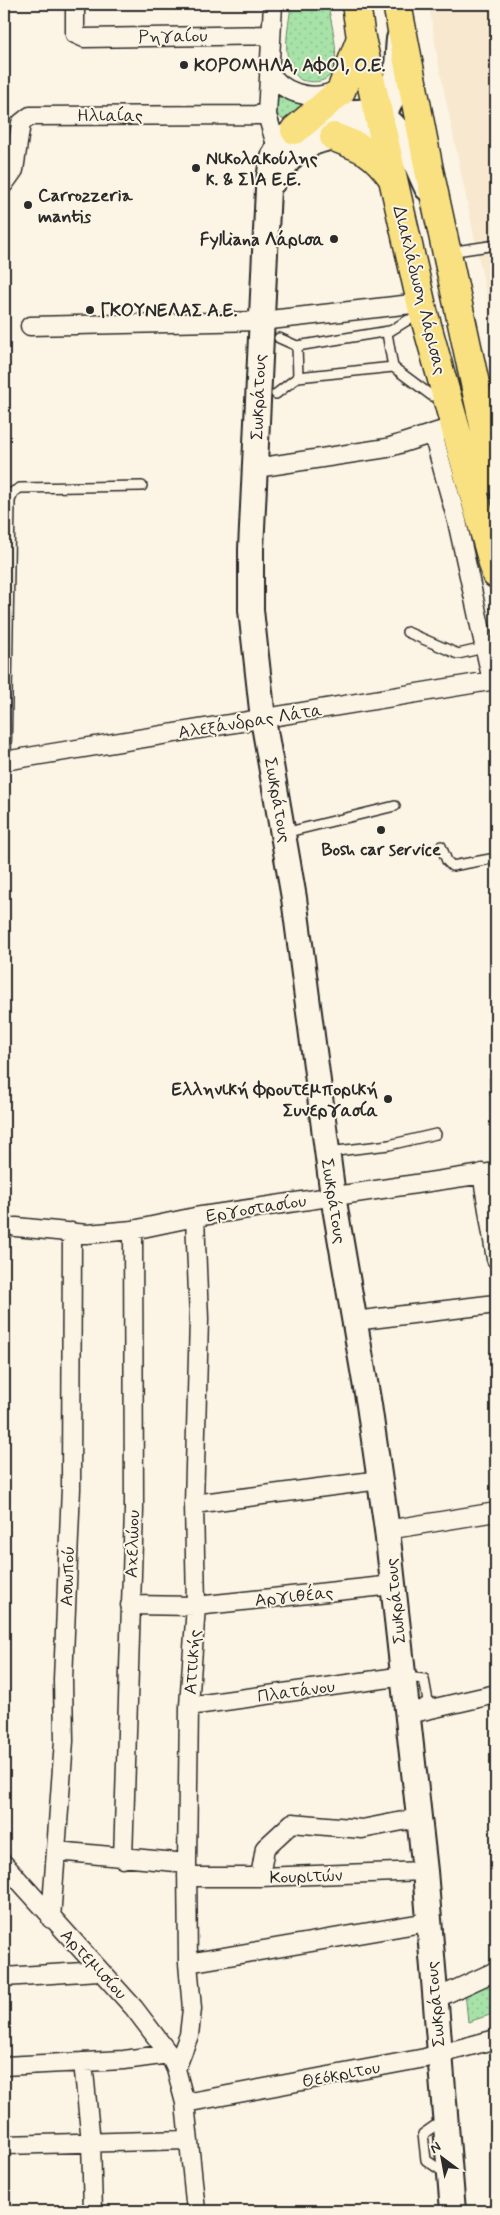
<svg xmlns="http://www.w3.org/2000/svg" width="500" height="2215" font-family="Mynerve,sans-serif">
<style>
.built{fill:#f8e8d0}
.grass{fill:url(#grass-dots);stroke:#69866a}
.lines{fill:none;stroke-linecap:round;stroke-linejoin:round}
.lane-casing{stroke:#2b2b2b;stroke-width:12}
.street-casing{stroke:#2b2b2b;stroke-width:21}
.secondary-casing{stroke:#2b2b2b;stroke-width:28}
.primary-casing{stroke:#2b2b2b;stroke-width:31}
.lane{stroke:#fcf5e5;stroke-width:9}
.street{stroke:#fcf5e5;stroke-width:18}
.secondary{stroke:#fcf5e5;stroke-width:24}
.primary{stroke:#f9e181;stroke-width:28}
.poi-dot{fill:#2b2b2b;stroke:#fcf5e5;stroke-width:2}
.labels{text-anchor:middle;stroke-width:4;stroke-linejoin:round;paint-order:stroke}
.street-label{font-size:18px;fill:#2b2b2b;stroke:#fcf5e5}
.poi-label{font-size:18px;font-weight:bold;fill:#2b2b2b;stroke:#fcf5e5;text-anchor:start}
</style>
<defs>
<pattern id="grass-dots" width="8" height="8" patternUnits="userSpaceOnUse" patternTransform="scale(1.25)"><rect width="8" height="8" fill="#a7e2a8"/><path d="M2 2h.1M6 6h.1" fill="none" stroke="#90c291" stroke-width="1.8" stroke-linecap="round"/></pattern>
</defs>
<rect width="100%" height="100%" fill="#fcf5e5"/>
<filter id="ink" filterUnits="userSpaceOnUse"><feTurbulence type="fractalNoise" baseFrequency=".02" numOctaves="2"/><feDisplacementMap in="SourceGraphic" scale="10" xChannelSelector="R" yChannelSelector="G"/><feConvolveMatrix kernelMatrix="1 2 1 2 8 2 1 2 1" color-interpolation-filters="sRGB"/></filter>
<g filter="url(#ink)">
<path class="built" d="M429,4H496V342L438,62Z"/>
<path class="grass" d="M291,4H328C332,31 353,93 301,80C278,62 289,29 291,4Z
M278,97H281L307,106L288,120L282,119L277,114Z
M496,1977V2013L468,2022L465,1992Z"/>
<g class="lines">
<defs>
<path id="lane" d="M449,252L496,245
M408,320L387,333L393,367L432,396
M297,346L389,331
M298,377L393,367
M276,394L298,377L297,346L279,338
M407,632L458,654L484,648
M6,761L10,501L13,492L20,488L142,486
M284,833L395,806
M441,846L447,861L452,866L496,858
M495,1080L496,1095
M328,1152L389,1145L436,1134
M405,1677L424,1679L428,1701L419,1707
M436,2125L423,2134L426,2160L442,2171"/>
<path id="street" d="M75,4V34L84,38L271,35
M273,4L267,115L277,148
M268,69C280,93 311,102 335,91
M4,184L14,170L21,123L30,116L267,115
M30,326L261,321L421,303
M433,434L457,521L492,681
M256,468L387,448L443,430
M4,761L496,680
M482,1173L496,1259
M195,1217L199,1319L194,1504L196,1606L189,1706L187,1863L188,1963L192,2009L189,2035L176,2069L185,2103L196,2211
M16,1227L87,1234L133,1230L195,1217L496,1172
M354,1321L496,1304
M194,1504L380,1480
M387,1530L496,1512
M130,1605L196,1606L393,1585
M189,1706L404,1676
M409,1714L496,1694
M56,1851L187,1863
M123,1859L134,1510L133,1230
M4,1864L134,2008L169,2054L176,2069
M187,1877H260L425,1871
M260,1877L265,1848L292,1823L362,1829L418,1818
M51,1919L64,1741L63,1680L71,1488L72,1232
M188,1963L428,1922
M4,1977L99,1971
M435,1999L496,1971
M83,2062L91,2142L93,2211
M4,2066L124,2060L169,2054
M185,2103L425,2058L496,2039
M4,2145L187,2140"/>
<path id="secondary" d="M273,182C282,171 288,157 300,149C328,131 378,138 391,100C398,81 397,58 399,39
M427,188C418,170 406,135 390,122C384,118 373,112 366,112C345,110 298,123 284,139C271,153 270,171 268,189L251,549V610L263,719L294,898L333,1196L369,1405L387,1530L425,1871L453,2211"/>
<path id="primary" d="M356,4L361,38L423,311L496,574
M397,4L429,170L496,481
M295,130L341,91L361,38
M334,137C363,148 373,151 392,177"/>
</defs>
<use href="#lane" class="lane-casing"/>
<use href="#street" class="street-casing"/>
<use href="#secondary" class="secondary-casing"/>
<use href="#primary" class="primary-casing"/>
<use href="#lane" class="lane"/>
<use href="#street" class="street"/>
<use href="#secondary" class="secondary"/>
<use href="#primary" class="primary"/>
</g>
</g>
<g class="poi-dot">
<circle cx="184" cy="65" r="5"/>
<circle cx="196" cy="168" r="5"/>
<circle cx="28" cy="205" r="5"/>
<circle cx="334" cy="239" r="5"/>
<circle cx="90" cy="310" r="5"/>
<circle cx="381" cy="830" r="5"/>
<circle cx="388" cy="1099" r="5"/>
</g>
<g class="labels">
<g class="street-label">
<text transform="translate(173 36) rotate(-1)" y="6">Ρηγαίου</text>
<text x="110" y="121">Ηλιαίας</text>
<text transform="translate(420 290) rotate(76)" y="6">Διακλάδωση Λάρισας</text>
<text transform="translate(258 397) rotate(-88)" y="6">Σωκράτους</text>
<text transform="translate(250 721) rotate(-9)" y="6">Αλεξάνδρας Λάτα</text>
<text transform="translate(278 800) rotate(80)" y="6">Σωκράτους</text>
<text transform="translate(334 1201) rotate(81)" y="6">Σωκράτους</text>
<text transform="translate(256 1208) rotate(-9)" y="6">Εργοστασίου</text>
<text transform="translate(132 1544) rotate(-88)" y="6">Αχελώου</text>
<text transform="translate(67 1576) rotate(-88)" y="6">Ασωπού</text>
<text transform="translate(294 1596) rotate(-6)" y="6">Αργιθέας</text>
<text transform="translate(395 1601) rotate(-96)" y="6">Σωκράτους</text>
<text transform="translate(192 1662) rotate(-86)" y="6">Αττικής</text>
<text transform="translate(296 1691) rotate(-8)" y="6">Πλατάνου</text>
<text transform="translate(306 1876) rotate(-2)" y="6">Κουριτών</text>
<text transform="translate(94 1964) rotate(47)" y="6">Αρτεμισίου</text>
<text transform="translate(435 2004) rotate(-95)" y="6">Σωκράτους</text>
<text transform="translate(341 2074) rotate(-11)" y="6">Θεόκριτου</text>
</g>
<g class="poi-label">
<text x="194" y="71">ΚΟΡΟΜΗΛΑ, ΑΦΟΙ, Ο.Ε.</text>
<text x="206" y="164">Νικολακούλης<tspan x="206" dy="21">κ. &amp; ΣΙΑ Ε.Ε.</tspan></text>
<text x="38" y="201">Carrozzeria<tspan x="38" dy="21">mantis</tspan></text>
<text x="324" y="245" text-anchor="end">Fylliana Λάρισα</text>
<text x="100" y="316">ΓΚΟΥΝΕΛΑΣ Α.Ε.</text>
<text x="381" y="855" text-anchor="middle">Bosh car service</text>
<text x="378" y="1095" text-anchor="end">Ελληνική Φρουτεμπορική<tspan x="378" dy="21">Συνεργασία</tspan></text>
</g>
</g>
<rect width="500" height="2215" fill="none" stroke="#fcf5e5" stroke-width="20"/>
<rect x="10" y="10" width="480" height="2195" fill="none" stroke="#2b2b2b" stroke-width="2" filter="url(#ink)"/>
<g transform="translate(442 2158) rotate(328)" stroke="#fcf5e5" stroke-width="4" paint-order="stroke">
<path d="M0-4L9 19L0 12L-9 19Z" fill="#2b2b2b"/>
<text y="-8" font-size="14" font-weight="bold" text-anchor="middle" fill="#2b2b2b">N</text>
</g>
</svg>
